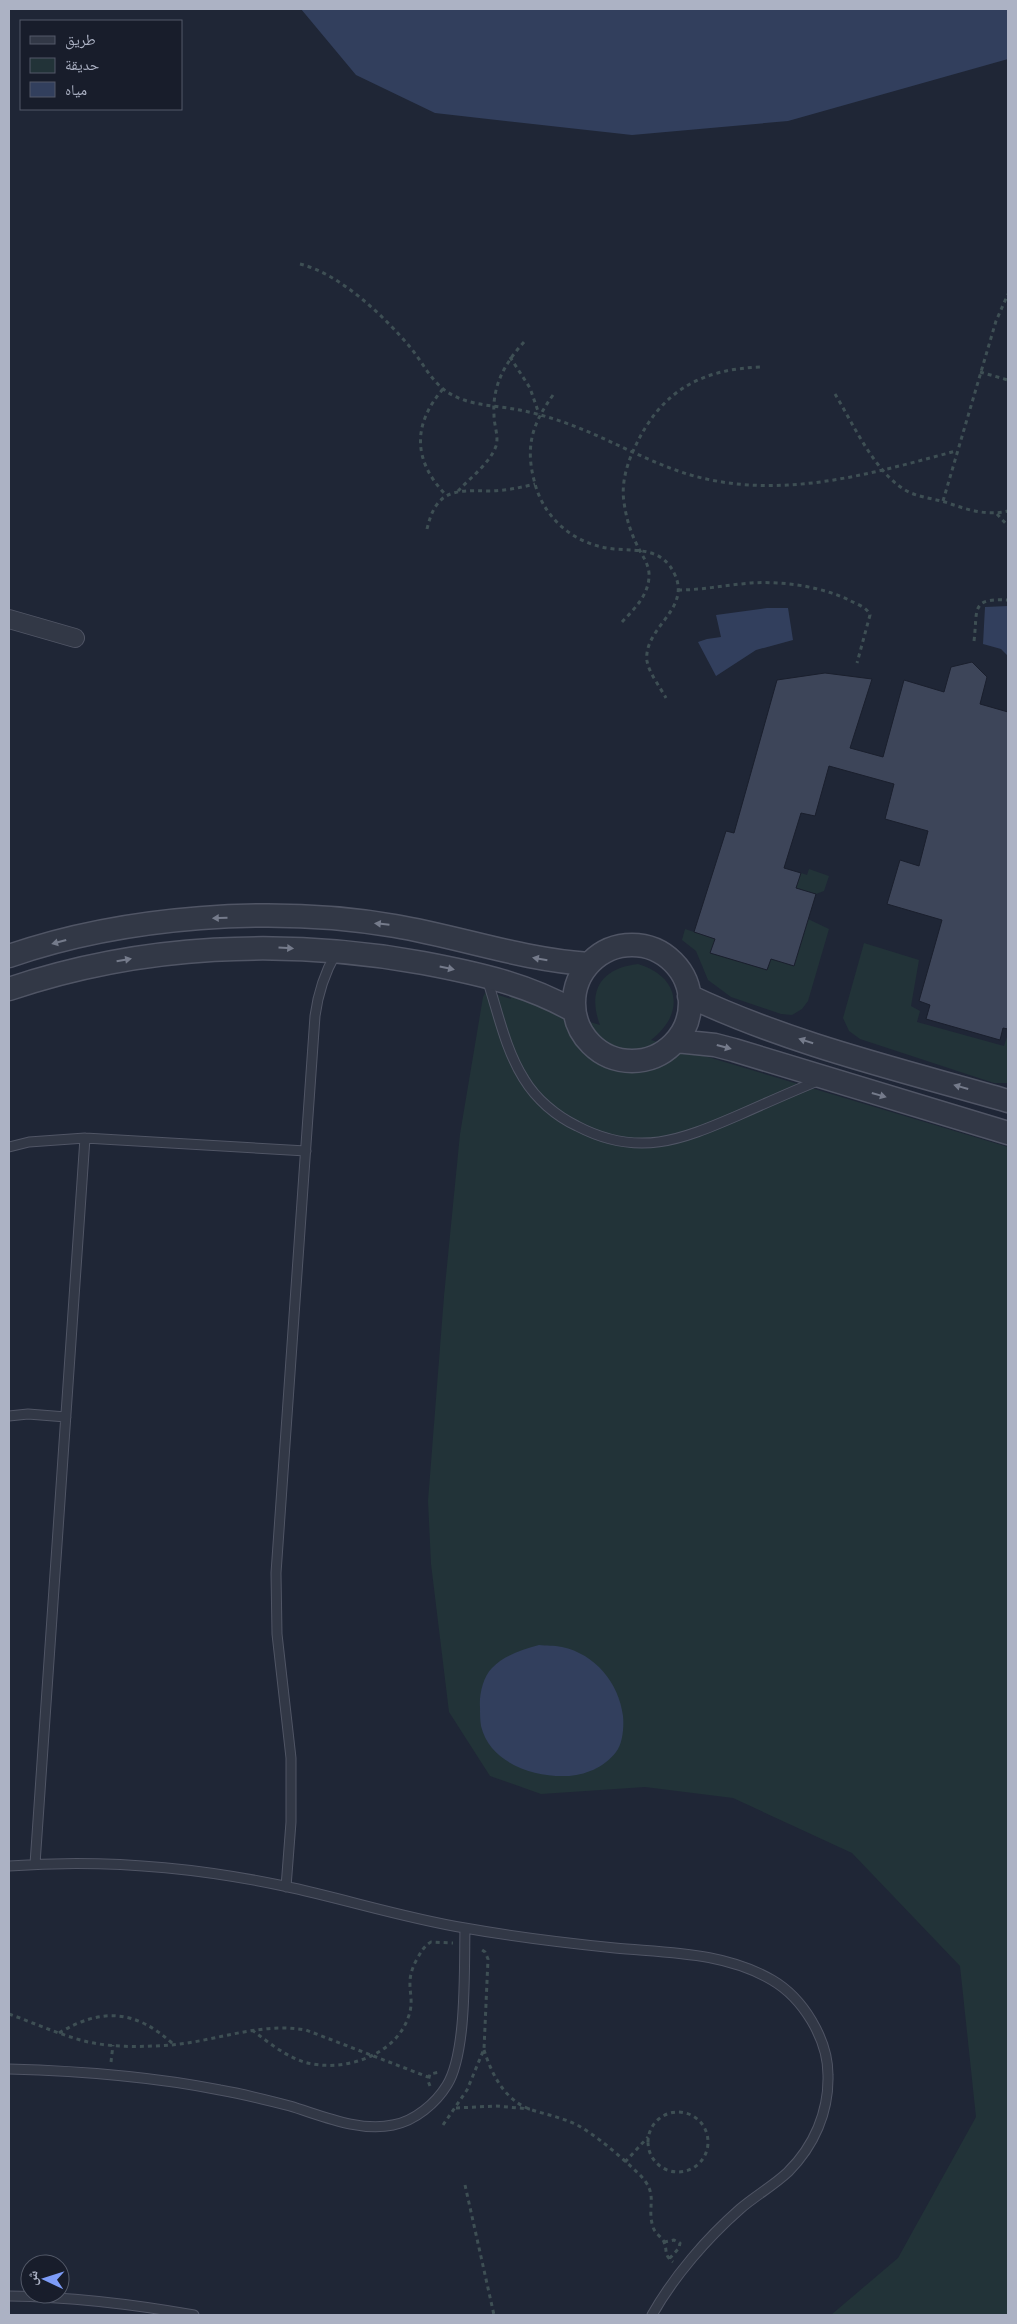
<svg xmlns="http://www.w3.org/2000/svg" width="1017" height="2324" font-family="'Fira Sans Condensed','Noto Naskh Arabic',sans-serif">
<style>
.green{fill:#223338}
.water{fill:#323f5d}
.building{fill:#3d4559;stroke:#1a1f2d}
.lines{fill:none;stroke-linecap:round;stroke-linejoin:round}
.service-casing{stroke:#505565;stroke-width:11}
.minor-casing{stroke:#505565;stroke-width:20}
.tertiary-casing{stroke:#505565;stroke-width:25}
.path{stroke:#3e4f54;stroke-width:3;stroke-dasharray:4 4;stroke-linecap:butt}
.service{stroke:#323846;stroke-width:9}
.minor{stroke:#323846;stroke-width:18}
.tertiary{stroke:#323846;stroke-width:22}
.oneway{fill:#757b8b}
</style>
<rect width="100%" height="100%" fill="#1f2636"/>
<path class="green" d="M809,869L829,876L824,891L816,894L796,888L801,873L807,875Z
M808,919L829,929L808,1001L802,1009L792,1015L781,1014L731,997L708,980L696,951L682,940L685,929L715,939L711,953L767,970L771,959Z
M864,943L919,960L911,1006L920,1011L917,1022L1004,1046L1008,1034V1083H994L860,1039L849,1031L843,1018Z
M638,964C681,977 685,1014 651,1040L1008,1147V2315H831L898,2258L976,2117L960,1966L852,1853L733,1798L645,1787L541,1794L490,1776L449,1712L431,1564L428,1501L444,1296L460,1134L483,997L486,991L511,999L508,991L545,1009L600,1025C587,991 601,968 638,964Z"/>
<path class="water" d="M301,9H1008V59L788,121L632,135L435,113L356,75Z
M1008,606V656L1001,649L983,644L985,607Z
M767,608H788L793,640L756,650L716,676L698,642L707,639L721,637L716,615Z
M539,1645C546,1646 554,1645 562,1647C595,1654 619,1683 623,1716C624,1726 623,1744 616,1752C605,1767 584,1776 566,1776C533,1777 490,1763 481,1726C480,1720 480,1713 480,1707C479,1695 483,1677 492,1668C504,1655 522,1650 539,1645Z"/>
<path class="building" d="M972,662L987,677L980,704L1008,712V1029L1003,1028L1000,1040L926,1019L930,1005L919,1001L942,920L887,904L900,860L919,866L928,831L885,819L894,784L829,766L815,816L801,813L784,868L801,873L796,888L816,894L794,966L771,959L767,970L710,953L715,939L694,932L726,831L734,833L777,680L825,673L872,679L850,748L883,757L904,680L944,692L951,667Z"/>
<g class="lines">
<defs>
<path id="service" d="M487,979C498,1012 505,1049 524,1079C536,1099 556,1116 577,1126C638,1158 681,1140 739,1115C766,1103 793,1091 820,1080
M9,1147L29,1142L85,1138L306,1151
M9,1416L28,1414L66,1417
M35,1864L85,1138
M9,1866C101,1859 194,1867 284,1886C345,1899 404,1918 465,1928C515,1937 565,1943 615,1948C668,1953 724,1952 772,1980C803,1998 828,2039 828,2075C829,2112 814,2146 788,2172C773,2186 755,2196 740,2209C707,2238 674,2276 652,2315
M286,1887L291,1822V1758L277,1634L276,1573L315,1016C318,993 324,974 336,953
M9,2069C80,2071 150,2076 220,2090C243,2094 267,2100 290,2106C323,2116 359,2132 393,2125C415,2121 436,2103 447,2085C467,2053 464,1969 465,1928
M9,2296C72,2297 132,2304 194,2315"/>
<path id="minor" d="M9,619L75,638"/>
<path id="tertiary" d="M574 1003a58 58 0 1 1 116 0a58 58 0 1 1-116 0Z
M9,956C125,916 274,905 395,926C460,937 523,960 589,964
M9,989C142,944 285,938 423,963C476,973 527,984 574,1011
M689,996C790,1044 901,1070 1008,1101
M676,1041L715,1045L734,1050L1008,1133"/>
</defs>
<use href="#service" class="service-casing"/>
<use href="#minor" class="minor-casing"/>
<use href="#tertiary" class="tertiary-casing"/>
<path class="path" d="M300,264C340,274 383,315 410,347C421,360 429,377 442,388C462,405 490,405 514,409C527,411 541,415 554,419C602,434 645,462 694,476C783,500 870,474 956,451
M510,357L530,388L539,414
M980,372L1008,380
M443,389C412,425 413,461 446,495
M835,394C854,425 877,478 911,493C923,498 936,499 948,503C968,510 987,516 1008,511
M553,395C533,423 525,445 534,480C543,519 575,545 614,549C640,551 663,548 675,575C691,610 643,628 647,661C649,673 660,687 666,698
M458,491C470,478 490,463 496,446C499,436 494,426 494,415C492,386 505,363 524,342
M943,501L996,321L1008,294
M997,514L1008,526
M427,529C436,490 454,490 488,491C504,491 519,488 535,484
M678,590C703,590 726,585 751,583C783,581 819,586 849,600C856,604 867,607 870,615L857,663
M622,622C635,608 650,594 649,573C648,563 643,557 639,549C631,534 626,518 624,502C621,484 627,463 635,447C661,391 701,369 761,367
M974,641C978,609 970,598 1008,600
M9,2014C34,2023 58,2034 84,2041C112,2048 143,2047 171,2045C217,2041 259,2022 306,2030L428,2077
M252,2030C268,2042 285,2056 304,2062C341,2073 394,2057 408,2018C417,1995 402,1986 417,1959C421,1952 424,1946 431,1942L453,1943
M59,2033C102,2007 136,2010 173,2044
M484,2050C492,2075 505,2101 532,2110C548,2115 564,2118 579,2126C601,2139 621,2157 639,2174C660,2195 646,2205 653,2227C655,2234 662,2237 664,2242C668,2252 663,2254 673,2262
M111,2062L113,2045
M430,2086L428,2081L430,2074L440,2072
M456,2108L496,2106L530,2109
M648 2142a30 30 0 1 1 60 0a30 30 0 1 1-60 0Z
M443,2125L467,2090L484,2049L488,1959L485,1952L479,1948
M625,2162L648,2137
M465,2185L494,2315
M664,2242L674,2240L680,2243L679,2248L669,2259"/>
<use href="#service" class="service"/>
<use href="#minor" class="minor"/>
<use href="#tertiary" class="tertiary"/>
</g>
<defs><path id="oneway-solid" d="M-6-.8H1V-3.2L6.5 0L1 3.2V.8H-6Z" transform="scale(1.25)"/></defs>
<g class="oneway">
<use href="#oneway-solid" transform="translate(220 918) rotate(179)"/>
<use href="#oneway-solid" transform="translate(382 924) rotate(-174)"/>
<use href="#oneway-solid" transform="translate(59 942) rotate(165)"/>
<use href="#oneway-solid" transform="translate(286 948) rotate(3)"/>
<use href="#oneway-solid" transform="translate(540 959) rotate(-170)"/>
<use href="#oneway-solid" transform="translate(124 960) rotate(-10)"/>
<use href="#oneway-solid" transform="translate(447 968) rotate(12)"/>
<use href="#oneway-solid" transform="translate(806 1041) rotate(-163)"/>
<use href="#oneway-solid" transform="translate(724 1047) rotate(15)"/>
<use href="#oneway-solid" transform="translate(961 1087) rotate(-164)"/>
<use href="#oneway-solid" transform="translate(879 1095) rotate(16)"/>
</g>
<rect width="1017" height="2324" fill="none" stroke="#acb2c4" stroke-width="20"/>
<rect x="20" y="20" width="162" height="90" fill="#181d2b" stroke="#535968"/>
<rect x="30" y="36" width="25" height="8" fill="#323846" stroke="#535968"/>
<text x="65" y="45" font-size="15" fill="#acb2c4">طريق</text>
<rect x="30" y="58" width="25" height="15" fill="#223338" stroke="#535968"/>
<text x="65" y="70" font-size="15" fill="#acb2c4">حديقة</text>
<rect x="30" y="82" width="25" height="15" fill="#323f5d" stroke="#535968"/>
<text x="65" y="95" font-size="15" fill="#acb2c4">مياه</text>
<g transform="translate(45 2279) rotate(274)"><circle r="24" fill="#181d2b" stroke="#535968"/>
<path d="M0-4L9 19L0 12L-9 19Z" fill="#7d9cf8"/>
<text y="-8" font-size="14" font-weight="bold" text-anchor="middle" fill="#acb2c4">ش</text>
</g>
</svg>
